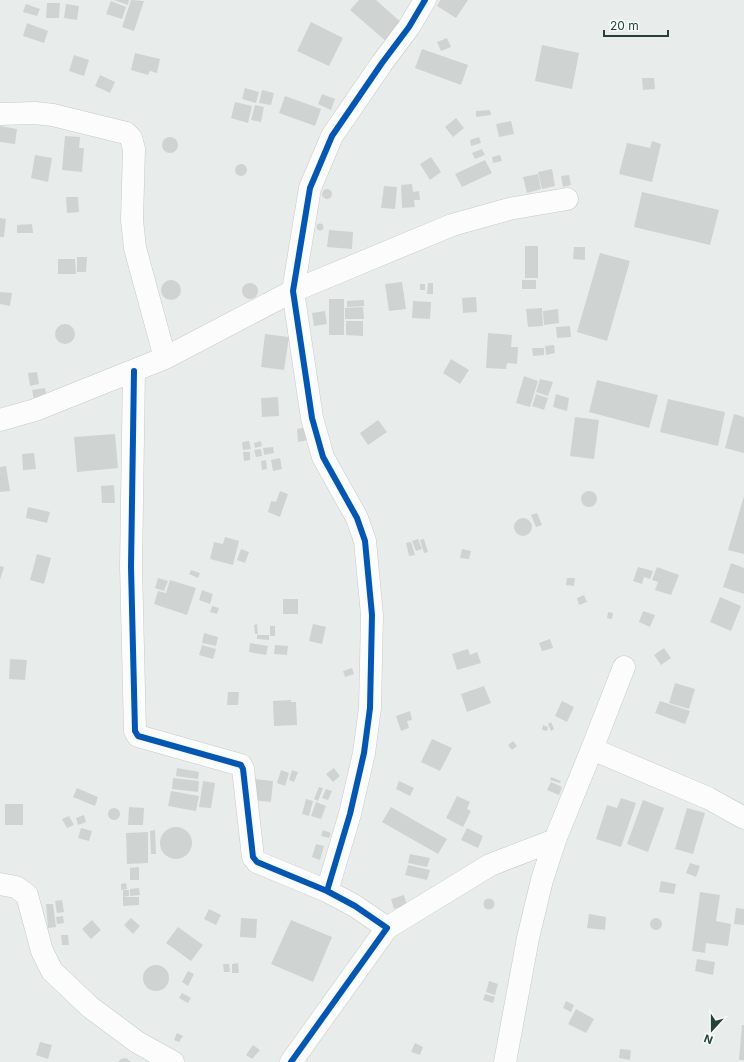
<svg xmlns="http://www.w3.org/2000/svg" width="744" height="1062" font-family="Inter,sans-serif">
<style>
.building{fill:#cfd4d2}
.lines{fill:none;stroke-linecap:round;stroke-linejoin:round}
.minor-casing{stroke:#c5cac8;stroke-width:23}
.minor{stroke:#fcfcfc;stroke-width:22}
.cycleway-casing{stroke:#f7fbf9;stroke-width:8}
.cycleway{stroke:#0057b8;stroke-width:6}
</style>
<rect width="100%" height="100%" fill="#e8edeb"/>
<path class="building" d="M114,0H129L128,5Z
M131,0L144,1L134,31L122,27Z
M359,0H376L404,25L388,43L350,10Z
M440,0H468L456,18L437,6Z
M111,1L126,7L122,19L106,14Z
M47,3H60L59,18H46Z
M26,4L40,9L37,16L23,12Z
M66,4L79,6L77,20L64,18Z
M311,22L343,38L329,66L297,51Z
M27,23L48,31L44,43L23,36Z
M447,38L451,47L441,51L437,42Z
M542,45L579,53L572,89L535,81Z
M422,49L468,65L461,85L415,68Z
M135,53L160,59L157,73L150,71L148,75L131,70Z
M74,55L89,60L84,76L69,71Z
M100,75L115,82L110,93L95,86Z
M642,78H654L655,89L643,90Z
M245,88L259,92L256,103L242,99Z
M262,90L274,93L271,105L259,103Z
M322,94L335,99L331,110L318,104Z
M285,96L321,109L315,126L279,113Z
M235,102L252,106L248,123L231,118Z
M255,105L264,107L261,122L251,120Z
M490,110L491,115L476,117V111Z
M456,118L464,128L453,137L445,127Z
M511,121L514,134L499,137L496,124Z
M0,126L17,129L15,144L0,142Z
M65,136L80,137L79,148H84L82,172L62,170Z
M162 145a8 8 0 1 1 16 0a8 8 0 1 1-16 0Z
M479,137L481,143L471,146L470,140Z
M652,141L661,144L652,182L619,174L627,143L650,148Z
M482,149L485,155L475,159L472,153Z
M35,155L52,158L48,182L31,178Z
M500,155L502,161L493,163L492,157Z
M431,157L441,172L430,180L420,164Z
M485,160L492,173L462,187L455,174Z
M235 170a6 6 0 1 1 12 0a6 6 0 1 1-12 0Z
M552,169L555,186L542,189L538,172Z
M538,174L541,189L527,193L523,177Z
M569,175L571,185L563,187L561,176Z
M412,184L413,192L419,191L420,200H414L415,207L402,208L401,185Z
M384,186L397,187L395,209L381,208Z
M322 194a5 5 0 1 1 10 0a5 5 0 1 1-10 0Z
M642,192L719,210L710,245L634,227Z
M66,197H78L79,212L67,213Z
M0,218L6,219L4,237H0Z
M316.5 227a3.5 3.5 0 1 1 7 0a3.5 3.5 0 1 1-7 0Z
M32,224L33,233H17V225Z
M329,230L353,232L352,249L327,247Z
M525,246H538V278H525Z
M574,247H585V260L573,259Z
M600,253L630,261L607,341L577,332Z
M77,257H87L86,272H77Z
M58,259H75L76,274H58Z
M522,280H536V289H522Z
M161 290a10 10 0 1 1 20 0a10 10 0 1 1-20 0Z
M402,282L406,309L389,311L385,284Z
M242 291a8 8 0 1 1 16 0a8 8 0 1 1-16 0Z
M428,283H433V294H427Z
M420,284H425V290H420Z
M0,292L12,293L10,306L0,304Z
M476,297L477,312L463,313L462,298Z
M329,299H344V335H329Z
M364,300V306L347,307V301Z
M413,301L431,302L430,319L412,318Z
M363,307L364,319H345V308Z
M542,308L543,326L528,327L526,309Z
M558,309L559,323L544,325L543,311Z
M325,311L327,324L314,326L312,313Z
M346,321H363V336L346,335Z
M55 334a10 10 0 1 1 20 0a10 10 0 1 1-20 0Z
M570,326L571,337L557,338L556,327Z
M488,333L512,335L511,347H518L517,364L507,363L506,369L486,368Z
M265,334L289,337L284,370L261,367Z
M554,345L555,353L546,355L545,346Z
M532,348H544V355L533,356Z
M451,359L469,370L460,384L443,373Z
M37,372L39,384L30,386L28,373Z
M524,376L538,381L530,407L516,403Z
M540,379L553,382L548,396L536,392Z
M597,380L658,395L649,428L589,412Z
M45,388L47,398L34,400L32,390Z
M536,394L548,398L544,410L532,406Z
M556,394L569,398L567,411L553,407Z
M278,397L279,416L262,417L261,398Z
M668,399L725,412L718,446L660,432Z
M734,414L744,417V453L725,448Z
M575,417L599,420L594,459L570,456Z
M378,420L387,432L368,445L360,433Z
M307,427L309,440L298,442L297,429Z
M115,434L118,468L77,472L74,437Z
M249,441L251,449L243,450L242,442Z
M261,441L262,446L255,448L254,443Z
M273,447L274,453L264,455L263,448Z
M261,449L262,456L256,457L254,450Z
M243,452H250V460L244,461Z
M34,453L36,469L23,470L22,454Z
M280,458L282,469L273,471L271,460Z
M266,460L267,469L262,470L261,461Z
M6,466L10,491L0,492V467Z
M114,485L115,503H102L101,486Z
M280,491L288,494L280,517L268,512L271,501L276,502Z
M581 499a8 8 0 1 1 16 0a8 8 0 1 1-16 0Z
M744,496V554L728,550Z
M28,507L50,512L47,523L26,518Z
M537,513L542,525L536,527L531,515Z
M514 527a9 9 0 1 1 18 0a9 9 0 1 1-18 0Z
M225,537L239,541L233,565L210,559L214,542L223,544Z
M418,539L422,549L416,551L412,541Z
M424,539L428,552L424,553L420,540Z
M411,542L415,555L409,556L406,543Z
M241,549L249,552L245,563L237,560Z
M462,549L471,551L469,559L460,558Z
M37,554L51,558L44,584L30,580Z
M731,563L744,568V594L723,587Z
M0,566L4,567L0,580Z
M638,567L653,571L650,579L644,577L642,584L633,581Z
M657,567L679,575L671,595L655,590L658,582L652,580Z
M191,570L200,573L198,578L189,574Z
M158,578L168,581L164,591L155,588Z
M567,578H575L574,586L566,585Z
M170,580L196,588L187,615L154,604L158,591L166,593Z
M202,590L213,594L210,604L199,600Z
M584,595L587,602L579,605L577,598Z
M720,597L741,606L731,631L710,622Z
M283,599H298V614H283Z
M212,606L219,608L217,614L210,612Z
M643,611L655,615L650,627L639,622Z
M608,612L613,613L612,619L607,618Z
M257,624L258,634H255L254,625Z
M313,624L326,627L322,644L309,641Z
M270,626H275V636H270Z
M204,633L218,637L216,646L202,643Z
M257,635H269V640L257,639Z
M550,639L553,648L542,651L539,643Z
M250,643L268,646L266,655L249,652Z
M202,645L216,649L213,659L199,655Z
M275,645L288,646L287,655L274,654Z
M664,648L671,658L661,665L654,655Z
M468,649L470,655L477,652L481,663L457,670L452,654Z
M10,659L27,660L25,680L9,679Z
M352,668L354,674L345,677L343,671Z
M675,683L695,689L689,709L669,703Z
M484,686L491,703L467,712L461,694Z
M228,692H239L238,705H227Z
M291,700V702H296L297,725L274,726L273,701Z
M562,701L574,707L567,722L555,716Z
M660,701L690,711L685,724L655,713Z
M410,711L412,720L407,721L409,728L401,731L396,716Z
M551,722L554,729L551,731L548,724Z
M543,725L548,727L547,731L542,730Z
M432,739L452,748L440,771L421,762Z
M513,741L517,746L512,750L508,745Z
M177,768L199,772L198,779L176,776Z
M334,768L340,776L333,782L326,774Z
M281,770L289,773L285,786L277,783Z
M292,770L298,772L294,782L289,780Z
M551,777L561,781L560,783L550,780Z
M173,778L199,781L198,792L172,789Z
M254,779L273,781L271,802L252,800Z
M203,781L215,783L211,808L199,807Z
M399,781L414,788L410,796L396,789Z
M551,782L562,787L559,795L547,790Z
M319,787L323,788L318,801L314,799Z
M77,788L98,797L95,806L73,797Z
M326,789L332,791L328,800L322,798Z
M171,791L199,796L196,811L168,806Z
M457,796L470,802L467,809L471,811L463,827L446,818Z
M621,798L636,803L621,847L596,839L607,805L617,808Z
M306,799L313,801L309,816L302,814Z
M643,800L664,808L648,852L627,844Z
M316,802L326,806L321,819L311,816Z
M5,804H23V825H5Z
M129,807L144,808L143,825H128Z
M391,807L447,839L438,854L382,822Z
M108 814a6 6 0 1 1 12 0a6 6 0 1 1-12 0Z
M687,808L705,813L693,854L675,849Z
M84,815L86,822L78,825L76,818Z
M69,816L74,825L67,828L62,819Z
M160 843a16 16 0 1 1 32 0a16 16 0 1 1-32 0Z
M81,828L92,831L89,841L78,838Z
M467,828L483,836L478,848L461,840Z
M155,830L156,854H151L150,831Z
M323,830L331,833L329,838L321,836Z
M148,832V863L127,864L126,833Z
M316,844L324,846L320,860L312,857Z
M410,854L430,858L427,867L408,863Z
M690,863L700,866L696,877L686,873Z
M408,865L430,870L427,880L405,875Z
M139,867V880H130V868Z
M661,881L676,884L674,894L659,892Z
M126,883L127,889L121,890V884Z
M139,888L140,895L130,896V889Z
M123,890H129V896L123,897Z
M700,892L720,895L716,921L731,924L728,946L706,943L705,953L692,951Z
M404,895L407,905L394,909L391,899Z
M123,897H139V905L123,906Z
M483.5 904a5.5 5.5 0 1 1 11 0a5.5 5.5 0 1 1-11 0Z
M62,900L64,912L57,913L55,901Z
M46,904H53L56,927L48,928Z
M736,908L744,909V925L734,924Z
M209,909L221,915L216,925L204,919Z
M589,914L606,917L605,930L587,928Z
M63,916L64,923L57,924L56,917Z
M131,918L140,926L133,934L124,925Z
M241,918L257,919L256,938L240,937Z
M650 924a6 6 0 1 1 12 0a6 6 0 1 1-12 0Z
M92,920L101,930L91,939L82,929Z
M291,920L332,937L313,982L271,964Z
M178,927L203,945L191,961L166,943Z
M61,935H68L69,945H62Z
M697,959L715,962L713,975L695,971Z
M238,963L239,973H232V964Z
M223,964H229L230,972H224Z
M143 978a13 13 0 1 1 26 0a13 13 0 1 1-26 0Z
M188,971L194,974L188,986L182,982Z
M489,981L498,984L495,995L486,992Z
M182,993L191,998L188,1003L179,998Z
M485,994L495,997L493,1003L483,1000Z
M566,1001L574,1005L571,1012L563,1008Z
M576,1009L594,1019L586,1033L568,1024Z
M742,1025H744V1060H739Z
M177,1033L183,1036L179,1042L174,1040Z
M40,1042L52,1045L48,1059L36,1055Z
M415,1043L423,1047L420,1055L411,1052Z
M253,1045L260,1050L252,1059L246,1055Z
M620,1049L631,1050L630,1060L619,1058Z
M126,1058L131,1062H118L121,1059Z"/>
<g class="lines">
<defs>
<path id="minor" d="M0,114L35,113L53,115L126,133L131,138L134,149L132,220L135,248L165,358
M134,371L131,567L135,731L138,736L241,765L243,769L253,857L257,862L327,891
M0,420L35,410L165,358L293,291L452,225L509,209L567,199
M592,749L708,798L744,818
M0,884L16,887L27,895L42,951L52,971L90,1007L137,1042L173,1062
M387,928L490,865L555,840
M291,1062L387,928L355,906L327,891L350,814L364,753L370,708L372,615L365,541L357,518L323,457L312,418L293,291L310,188L332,136L382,63L409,27L425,0
M505,1062L528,938L542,880L555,840L592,749L624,667"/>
</defs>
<use href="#minor" class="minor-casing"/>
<use href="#minor" class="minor"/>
<defs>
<path id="cycleway" d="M134,371L131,567L135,731L138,736L241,765L243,769L253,857L257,862L327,891
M291,1062L387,928L355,906L327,891L350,814L364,753L370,708L372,615L365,541L357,518L323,457L312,418L293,291L310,188L332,136L382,63L409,27L425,0"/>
</defs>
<use href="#cycleway" class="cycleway-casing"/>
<use href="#cycleway" class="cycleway"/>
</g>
<g transform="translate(712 1030) rotate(201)" stroke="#f7fbf9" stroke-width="3" paint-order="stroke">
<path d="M0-3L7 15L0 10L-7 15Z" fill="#24423a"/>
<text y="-6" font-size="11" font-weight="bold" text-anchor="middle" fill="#24423a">N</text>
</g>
<path d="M604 30v6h64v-6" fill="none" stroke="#24423a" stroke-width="2"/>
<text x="610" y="30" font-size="12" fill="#24423a" stroke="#f7fbf9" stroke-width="3" paint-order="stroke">20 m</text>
</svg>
